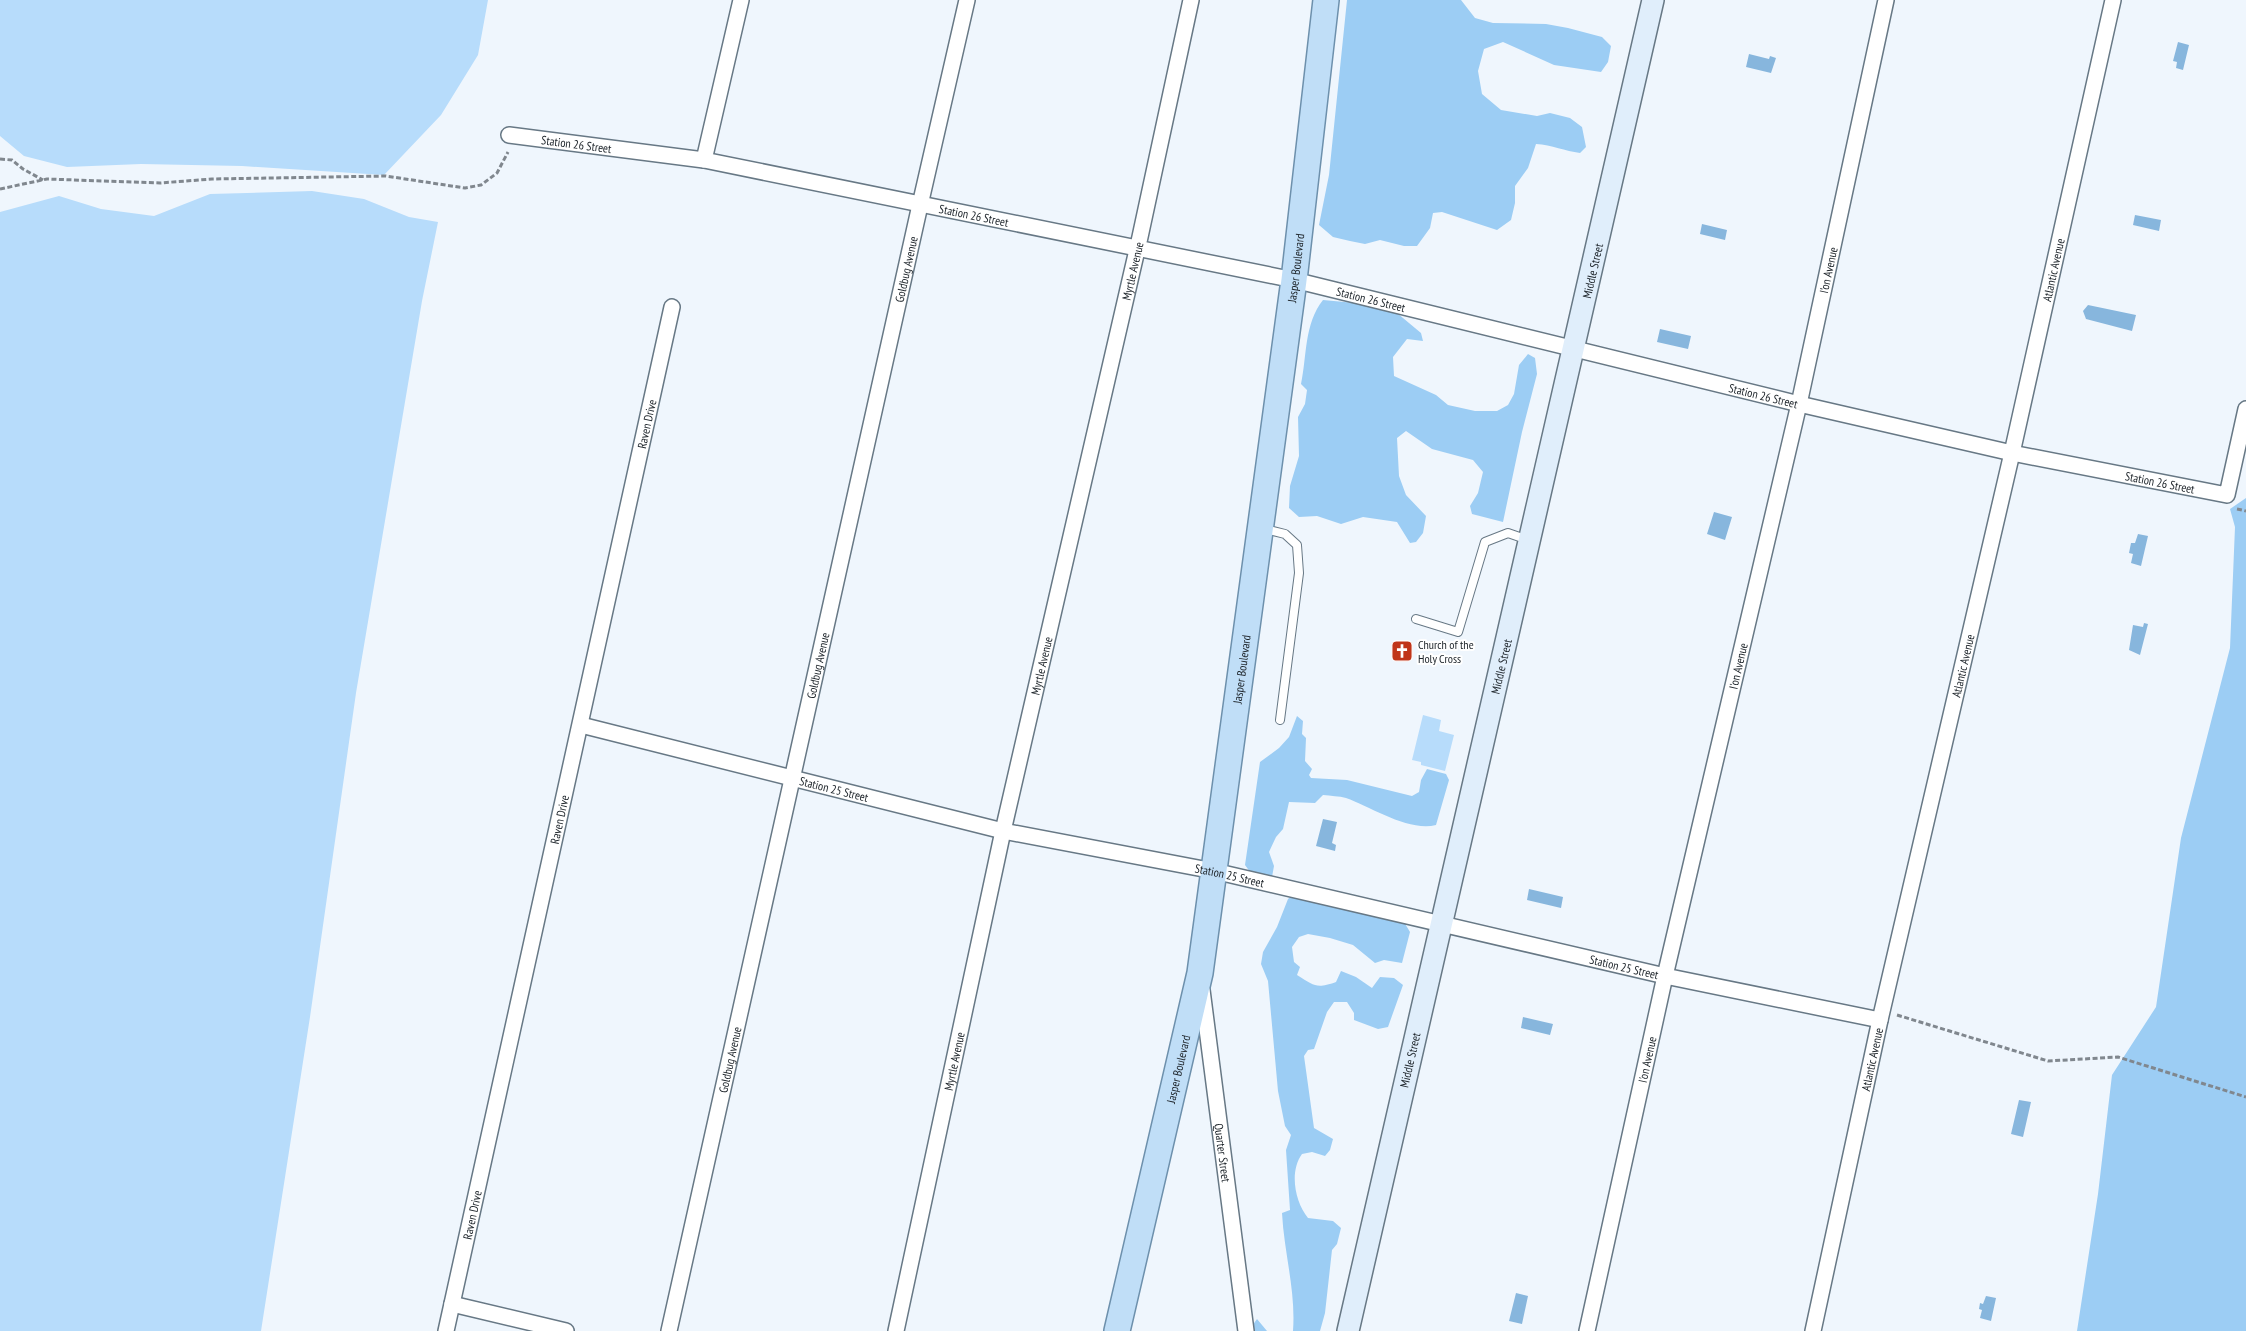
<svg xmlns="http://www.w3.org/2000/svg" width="2246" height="1331" font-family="'PT Sans Narrow',sans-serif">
	<rect width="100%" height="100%" fill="#eff6fd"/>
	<!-- green -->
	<path fill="#b7dcfb" d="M 0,0 L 488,0 L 478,55 L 441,115 L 384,175 L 242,166 L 141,164 L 67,167 L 24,156 L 0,136 Z
		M 312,191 L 364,199 L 409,217 L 438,222 L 422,301 L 356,693 L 310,1017 L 261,1331 L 0,1331 L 0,212 L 59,196 L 101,209 L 154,216 L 210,194 Z
		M 1423,715 L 1441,720 L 1439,731 L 1454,735 L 1445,771 L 1421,765 L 1421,762 L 1412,760 Z"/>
	<!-- forest -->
	<path fill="#9ccdf4" d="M 1347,0 L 1461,0 L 1475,18 L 1493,23 L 1546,24 L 1568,28 L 1602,37 L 1611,46 L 1608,62 L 1601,72 L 1554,65 L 1503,42 L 1484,49 L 1478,71 L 1482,94 L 1501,110 L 1537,116 L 1550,113 L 1570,118 L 1582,127 L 1586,147 L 1580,153 C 1565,151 1552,145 1536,144 L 1528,168 L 1515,186 L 1515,203 L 1511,220 L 1497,230 L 1442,212 L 1433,213 L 1430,228 L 1417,246 L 1404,246 L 1380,240 L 1365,244 L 1350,241 L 1333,237 L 1319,225 L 1329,175 Z
		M 1323,300 L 1366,304 L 1397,313 L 1421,333 L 1423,341 L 1407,339 L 1393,357 L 1394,376 L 1436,395 L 1448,405 L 1475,411 L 1497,411 L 1508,405 L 1514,394 L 1519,365 L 1528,354 L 1535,358 L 1537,374 L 1522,432 L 1503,522 L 1472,514 L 1470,506 L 1478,493 L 1483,472 L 1473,460 L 1432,449 L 1406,431 L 1397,438 L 1399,476 L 1406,495 L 1426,516 L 1423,533 L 1416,542 L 1410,543 L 1397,522 L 1363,517 L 1341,524 L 1317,516 L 1299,517 L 1289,508 L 1290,486 L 1299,456 L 1298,417 L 1305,404 L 1307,390 L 1301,384 C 1307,356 1304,324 1323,300 Z
		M 2246,498 L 2246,1331 L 2077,1331 L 2098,1194 L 2112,1075 L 2156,1007 L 2181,838 L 2230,648 L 2235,527 L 2230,509 Z
		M 1297,716 L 1303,721 L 1302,734 L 1306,738 L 1305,761 L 1312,769 L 1309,775 L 1311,778 L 1347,780 L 1412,796 L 1419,792 L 1421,780 L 1427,769 L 1446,774 L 1449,780 L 1436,825 C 1409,832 1371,807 1346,798 C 1339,796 1331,796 1323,795 L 1315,803 L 1289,802 L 1283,829 L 1276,837 L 1269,852 L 1274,866 L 1272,877 L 1253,876 L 1245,865 L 1260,762 L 1279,748 L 1289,737 Z
		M 1294,894 L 1404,922 L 1410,932 L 1402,963 L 1384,960 L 1375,963 L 1353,945 L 1330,938 L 1308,934 L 1299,937 L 1292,947 L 1294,962 L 1300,967 L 1297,975 C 1315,986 1316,989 1336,982 L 1341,971 L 1356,977 L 1372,988 L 1380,977 L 1394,978 L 1403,985 L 1388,1027 L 1378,1029 L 1354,1020 L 1354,1013 L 1347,1002 L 1334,1002 L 1327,1012 L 1314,1049 L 1308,1050 L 1304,1056 L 1314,1128 L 1333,1139 L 1330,1150 L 1325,1156 L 1312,1152 L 1302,1154 C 1289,1172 1295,1202 1308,1218 L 1333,1221 L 1341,1228 L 1337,1244 L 1332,1250 L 1325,1313 L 1320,1331 L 1293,1331 C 1296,1292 1284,1252 1282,1213 L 1290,1210 L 1286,1150 L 1291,1135 L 1285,1126 L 1278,1091 L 1268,981 L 1261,964 L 1263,952 L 1277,927 L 1288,899 Z
		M 1257,1319 L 1267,1331 L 1253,1331 L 1252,1326 Z"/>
	<!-- water -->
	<path fill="#87b6dd" d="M 2178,42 L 2189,45 L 2183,70 L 2176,68 L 2177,62 L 2173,61 Z
		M 1749,54 L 1769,59 L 1770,56 L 1776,58 L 1771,73 L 1746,67 Z
		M 2135,215 L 2161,220 L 2159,231 L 2133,225 Z
		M 1702,224 L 1727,230 L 1725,240 L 1700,234 Z
		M 2088,305 L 2136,315 L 2132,331 L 2086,319 L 2083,311 Z
		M 1660,329 L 1691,336 L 1688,349 L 1657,342 Z
		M 1714,512 L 1732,517 L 1725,540 L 1707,534 Z
		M 2138,534 L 2148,536 L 2141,566 L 2131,563 L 2133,554 L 2129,553 L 2131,543 L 2135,543 Z
		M 2144,623 L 2148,624 L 2140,655 L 2129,650 L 2133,625 L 2143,627 Z
		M 1323,819 L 1337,822 L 1332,843 L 1336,845 L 1335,851 L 1316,846 Z
		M 1529,889 L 1563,897 L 1561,908 L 1527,900 Z
		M 1523,1017 L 1553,1024 L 1550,1035 L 1521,1028 Z
		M 2019,1100 L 2031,1102 L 2023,1137 L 2011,1134 Z
		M 1516,1293 L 1528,1296 L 1522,1324 L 1509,1321 Z
		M 1986,1296 L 1996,1298 L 1991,1321 L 1980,1318 L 1982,1310 L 1979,1309 L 1980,1303 L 1983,1304 Z"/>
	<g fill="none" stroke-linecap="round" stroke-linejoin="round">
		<!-- lane casing -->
		<g stroke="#677885" stroke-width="10">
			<path id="lane" d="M 1265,529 L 1285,534 L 1297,545 L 1299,573 L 1280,720
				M 1416,619 L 1458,632 L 1485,542 L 1508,533 L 1528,540"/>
		</g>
		<!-- street casing -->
		<g stroke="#677885" stroke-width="18">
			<g id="street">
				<path id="s1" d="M 509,135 L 704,160 L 1294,280 L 1799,404 L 2012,453 L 2227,495 L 2246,409"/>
				<path d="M 704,160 L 741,0"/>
				<path id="s2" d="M 581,725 L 1003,831 L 1214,871 L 1665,976 L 1880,1020"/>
				<path id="s3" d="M 1202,990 L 1246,1331"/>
				<path d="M 452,1304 L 566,1331"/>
				<path id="s4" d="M 446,1331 L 672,307"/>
				<path id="s5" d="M 669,1331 L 920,205 L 967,0"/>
				<path id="s6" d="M 896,1331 L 1003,831 L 1140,237 L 1191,0"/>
				<path id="s7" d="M 1587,1331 L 1665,976 L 1799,404 L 1886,0"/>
				<path id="s8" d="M 1813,1331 L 1880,1020 L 2012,453 L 2113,0"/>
			</g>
		</g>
		<!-- secondary casing -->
		<g stroke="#677885" stroke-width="24">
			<g id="secondary">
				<path id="s9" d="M 1348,1331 C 1447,887 1555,444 1653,0"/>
			</g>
		</g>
		<!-- primary casing -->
		<g stroke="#6d90ac" stroke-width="28">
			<g id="primary">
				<path id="s10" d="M 1117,1331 L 1200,973 L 1294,280 L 1326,0"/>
			</g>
		</g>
		<!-- path -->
		<path stroke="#80878e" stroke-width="3" stroke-dasharray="5 2.5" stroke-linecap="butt" d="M 0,159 L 12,160 L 23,169 L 43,180
			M 0,189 L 47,179 L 160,183 L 212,179 L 386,176 L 465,188 L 481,185 L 497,173 L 508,152
			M 2237,509 L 2246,511
			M 1897,1015 L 2048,1061 L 2118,1057 L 2246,1097"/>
		<!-- lane -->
		<use href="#lane" stroke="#fff" stroke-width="8"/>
		<!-- street -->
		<use href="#street" stroke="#fff" stroke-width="15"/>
		<!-- secondary -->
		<use href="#secondary" stroke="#e0eefb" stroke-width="21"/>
		<!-- primary -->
		<use href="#primary" stroke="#c0def7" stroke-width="25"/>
	</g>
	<!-- icons -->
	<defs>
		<g id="church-square" transform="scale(1.125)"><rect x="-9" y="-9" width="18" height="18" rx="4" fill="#c03519" stroke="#fff"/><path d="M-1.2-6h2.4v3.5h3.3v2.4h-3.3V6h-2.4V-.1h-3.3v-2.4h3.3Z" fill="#fff"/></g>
	</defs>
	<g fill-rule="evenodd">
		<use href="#church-square" x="1402" y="651"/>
	</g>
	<g text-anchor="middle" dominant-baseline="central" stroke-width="4" stroke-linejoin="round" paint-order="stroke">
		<!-- street labels -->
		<g font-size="12" fill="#20272d" stroke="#fff">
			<text stroke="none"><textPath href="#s1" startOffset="68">Station 26 Street</textPath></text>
			<text stroke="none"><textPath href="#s1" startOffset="472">Station 26 Street</textPath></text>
			<text stroke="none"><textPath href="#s10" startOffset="1079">Jasper Boulevard</textPath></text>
			<text stroke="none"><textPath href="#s5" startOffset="1088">Goldbug Avenue</textPath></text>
			<text stroke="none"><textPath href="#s6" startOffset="1086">Myrtle Avenue</textPath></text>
			<text stroke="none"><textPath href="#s9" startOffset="1088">Middle Street</textPath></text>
			<text stroke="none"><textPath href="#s7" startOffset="1088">I'on Avenue</textPath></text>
			<text stroke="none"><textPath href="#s8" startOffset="1088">Atlantic Avenue</textPath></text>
			<text stroke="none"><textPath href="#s1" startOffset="878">Station 26 Street</textPath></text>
			<text stroke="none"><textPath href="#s1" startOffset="1282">Station 26 Street</textPath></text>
			<text stroke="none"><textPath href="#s4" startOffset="929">Raven Drive</textPath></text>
			<text stroke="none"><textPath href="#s1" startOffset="1688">Station 26 Street</textPath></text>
			<text stroke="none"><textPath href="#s5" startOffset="682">Goldbug Avenue</textPath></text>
			<text stroke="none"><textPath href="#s6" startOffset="681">Myrtle Avenue</textPath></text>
			<text stroke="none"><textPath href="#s8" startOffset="682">Atlantic Avenue</textPath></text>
			<text stroke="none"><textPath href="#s9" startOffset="682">Middle Street</textPath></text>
			<text stroke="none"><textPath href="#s7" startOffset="682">I'on Avenue</textPath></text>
			<text stroke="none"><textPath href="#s10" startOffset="674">Jasper Boulevard</textPath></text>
			<text stroke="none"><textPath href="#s2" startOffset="261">Station 25 Street</textPath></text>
			<text stroke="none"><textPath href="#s4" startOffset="524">Raven Drive</textPath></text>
			<text stroke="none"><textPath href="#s2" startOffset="666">Station 25 Street</textPath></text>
			<text stroke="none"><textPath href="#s2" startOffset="1071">Station 25 Street</textPath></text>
			<text stroke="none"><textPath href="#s6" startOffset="276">Myrtle Avenue</textPath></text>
			<text stroke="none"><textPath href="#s9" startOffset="278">Middle Street</textPath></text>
			<text stroke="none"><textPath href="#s7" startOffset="278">I'on Avenue</textPath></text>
			<text stroke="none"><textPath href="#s8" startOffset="278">Atlantic Avenue</textPath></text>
			<text stroke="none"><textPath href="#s5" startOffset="278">Goldbug Avenue</textPath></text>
			<text stroke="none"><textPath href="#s10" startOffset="269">Jasper Boulevard</textPath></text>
			<text stroke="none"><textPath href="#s3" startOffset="164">Quarter Street</textPath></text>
			<text stroke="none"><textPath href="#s4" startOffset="119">Raven Drive</textPath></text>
		</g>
		<!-- poi labels -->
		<g font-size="12" fill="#20272d" stroke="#fff" text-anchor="start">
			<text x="1418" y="644">Church of the<tspan x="1418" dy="14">Holy Cross</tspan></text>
		</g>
	</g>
</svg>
